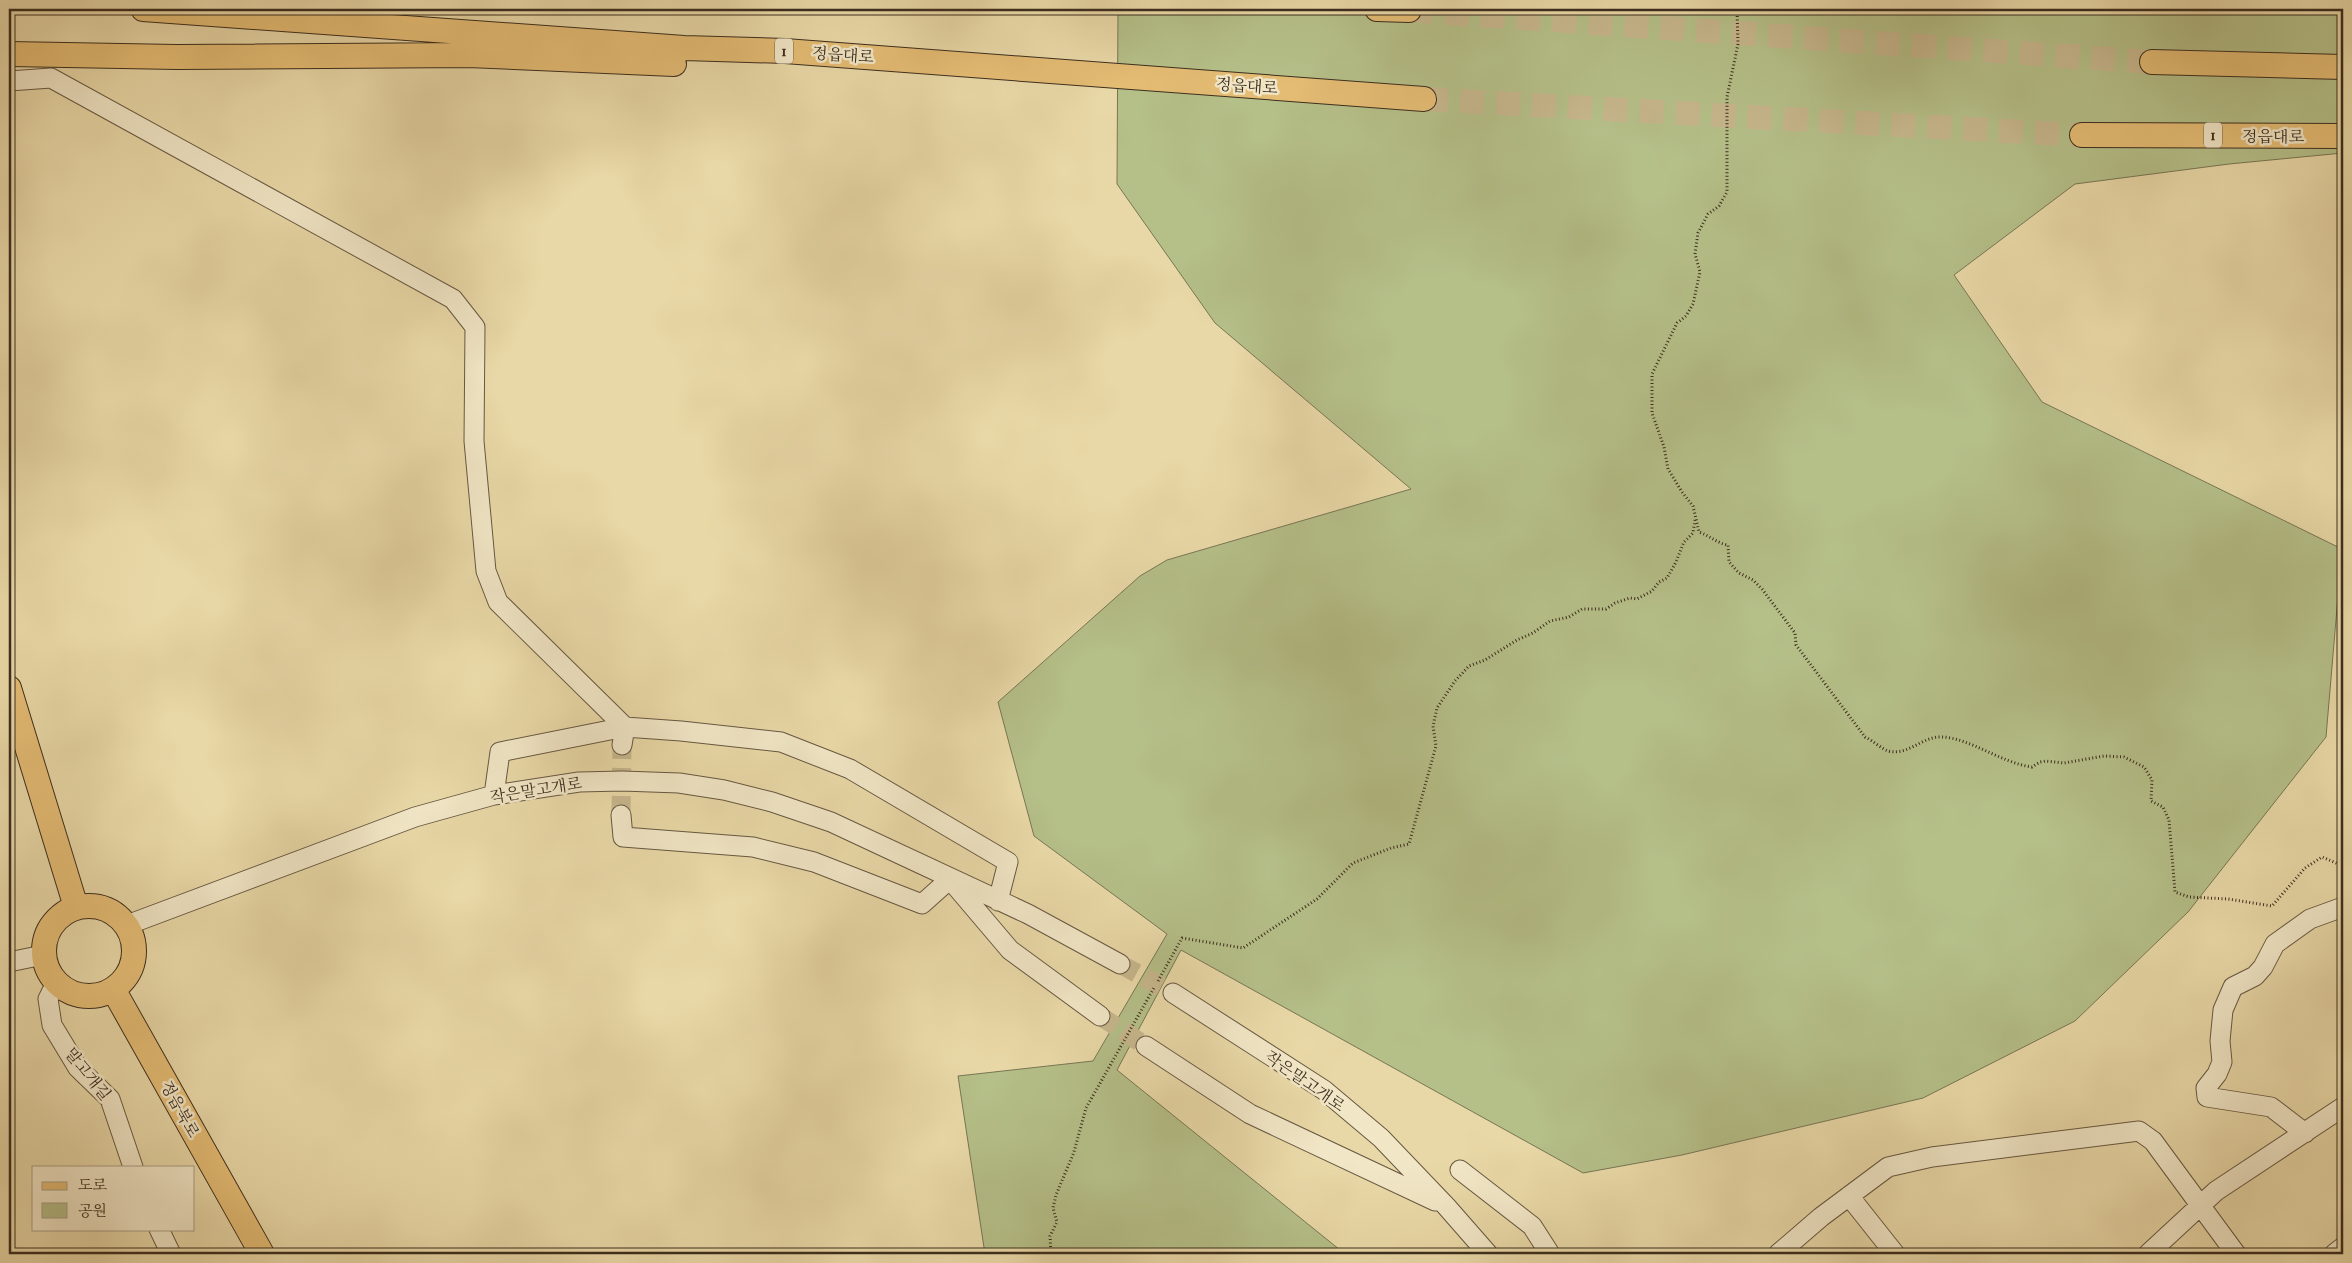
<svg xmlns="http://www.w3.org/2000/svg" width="2352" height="1263" font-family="'IM FELL French Canon','Noto Serif KR',serif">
	<rect width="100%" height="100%" fill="#e9d8a7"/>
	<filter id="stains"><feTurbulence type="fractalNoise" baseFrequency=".004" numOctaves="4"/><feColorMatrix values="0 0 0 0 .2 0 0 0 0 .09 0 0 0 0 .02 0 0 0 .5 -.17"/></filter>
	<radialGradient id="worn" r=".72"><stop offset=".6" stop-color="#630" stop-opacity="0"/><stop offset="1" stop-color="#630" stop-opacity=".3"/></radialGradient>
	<!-- green -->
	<path fill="#b5bf88" stroke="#787654" d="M 1118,9 L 2343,9 L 2343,153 L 2229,164 L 2075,184 L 1954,275 L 2042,402 L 2342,549 L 2326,737 L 2188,912 L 2075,1021 L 1923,1098 L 1682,1155 L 1583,1173 L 1181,950 L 1117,1070 L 1345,1254 L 985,1254 L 958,1076 L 1093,1061 L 1167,934 L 1034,836 L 998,702 L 1140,576 L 1167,560 L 1411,489 L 1215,323 L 1117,184 Z"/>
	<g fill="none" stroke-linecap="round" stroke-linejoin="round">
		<!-- minor-tunnel -->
		<path stroke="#c6b68c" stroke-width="19" stroke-dasharray="19 9" stroke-linecap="butt" d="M 621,815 L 622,745
			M 1120,964 L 1173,993
			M 1100,1016 L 1146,1046"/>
		<!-- major-tunnel -->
		<path stroke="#c6b68c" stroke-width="24" stroke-dasharray="24 12" stroke-linecap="butt" d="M 1409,10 L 2152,62
			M 1424,99 L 2082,135"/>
		<!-- minor casing -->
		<g stroke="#675841" stroke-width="21">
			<path id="minor" d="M 9,81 L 51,78 L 453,299 L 475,327 L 474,441 L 486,571 L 498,602 L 625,727 L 622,745
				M 494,795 L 500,752 L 625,727 L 681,731 L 781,742 L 850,769 L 1008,862 L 998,901
				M 621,815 L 623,837 L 753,847 L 814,862 L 922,904 L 950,879
				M 954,884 L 1010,950 L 1100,1016
				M 127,925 L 415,817 L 494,795 L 579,782 L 622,781 L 679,783 L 724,790 L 772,802 L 831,822 L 1028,914 L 1120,964
				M 9,962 L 43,955
				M 56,983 L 48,999 L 52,1025 L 78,1068 L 110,1099 L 133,1167
				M 1173,993 L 1324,1090 L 1381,1138 L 1446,1206 L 1488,1254
				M 1146,1046 L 1250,1114 L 1435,1201
				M 2305,1133 L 2271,1107 L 2207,1097 L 2206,1088 L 2217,1074 L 2222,1062 L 2220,1041 L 2223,1010 L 2233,987 L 2255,976 L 2263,967 L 2275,944 L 2310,919 L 2343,907
				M 1460,1170 L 1532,1226 L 1550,1254
				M 1849,1196 L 1895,1254
				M 159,1229 L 171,1254
				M 1778,1254 L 1821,1217 L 1888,1167 L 1932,1157 L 2139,1131 L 2153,1141 L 2236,1254
				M 2148,1254 L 2216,1191 L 2343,1107
				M 2334,1254 L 2343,1247"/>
		</g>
		<!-- major casing -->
		<g stroke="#3c2e1f" stroke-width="26">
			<path id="major" d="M 143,9 L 684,48 L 785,51 L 1424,99
				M 1377,9 L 1409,10
				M 9,54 L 177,57 L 468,55 L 674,64
				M 2152,62 L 2343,67
				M 2082,135 L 2343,136
				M 9,688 L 76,907
				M44 951a45 45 0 1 1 90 0a45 45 0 1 1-90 0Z
				M 113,989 L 262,1254"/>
		</g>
		<!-- path -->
		<path stroke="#3c2e1f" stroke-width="3" stroke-dasharray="1 2.5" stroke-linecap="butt" d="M 1737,9 L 1738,44 L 1727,97 L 1727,192 L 1719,206 L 1708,214 L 1698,233 L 1695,254 L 1700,272 L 1693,304 L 1686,316 L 1677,323 L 1652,374 L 1652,413 L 1664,447 L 1668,469 L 1682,492 L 1693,506 L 1699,532 C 1710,536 1717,543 1728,545 L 1729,562 L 1739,573 L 1753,580 L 1762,589 L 1795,633 L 1796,645 L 1865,737 C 1872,740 1882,749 1888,751 C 1909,756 1922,736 1942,737 C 1970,738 2001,763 2032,767 L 2040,762 L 2046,761 L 2064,763 L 2104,756 L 2124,757 L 2144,767 L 2152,780 L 2151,801 L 2163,807 L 2169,820 L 2175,892 L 2189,897 L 2228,899 L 2272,906 L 2305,868 L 2322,857 L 2343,866
			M 1158,981 L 1182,938 L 1243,948 L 1317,899 L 1353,863 L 1391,848 L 1409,844 L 1436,746 L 1433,726 L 1437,708 L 1455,681 L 1469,666 L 1485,660 L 1517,640 L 1533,633 L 1550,621 L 1569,617 L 1582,609 L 1606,609 L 1615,603 L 1630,598 L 1637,599 L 1652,591 L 1659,582 L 1667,578 L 1676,562 L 1684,542 L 1693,533 L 1695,520
			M 1051,1254 L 1050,1236 L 1057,1222 L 1053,1208 L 1056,1195 L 1074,1152 L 1086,1108 L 1155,986"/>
		<!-- minor -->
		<use href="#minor" stroke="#f1e6c6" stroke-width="19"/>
		<!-- major -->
		<use href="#major" stroke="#e4bc74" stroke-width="24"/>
	</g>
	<g text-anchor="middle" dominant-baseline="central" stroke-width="5" stroke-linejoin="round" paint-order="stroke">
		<!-- shield labels -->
		<g fill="#f1e6c6" stroke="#726551" stroke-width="1">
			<rect x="775" y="38.5" width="18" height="25" rx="4"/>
			<rect x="2204" y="122.5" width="18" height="25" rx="4"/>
		</g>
		<g font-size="15" font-weight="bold" fill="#3c2e1f">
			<text x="784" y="51">1</text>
			<text x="2213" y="135">1</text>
		</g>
		<!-- street labels -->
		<g font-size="16" fill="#3c2e1f" stroke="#f1e6c6">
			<text transform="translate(843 55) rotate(4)">정읍대로</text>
			<text transform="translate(1247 86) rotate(4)">정읍대로</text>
			<text x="2273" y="136">정읍대로</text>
			<text transform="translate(536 790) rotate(-9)">작은말고개로</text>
			<text transform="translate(88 1074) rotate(51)">말고개길</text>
			<text transform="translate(1305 1081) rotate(35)">작은말고개로</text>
			<text transform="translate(180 1109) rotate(61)">정읍북로</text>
		</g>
	</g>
	<!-- margin -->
	<rect width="2352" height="1263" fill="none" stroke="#e9d8a7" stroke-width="30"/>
	<rect x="10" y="10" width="2332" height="1243" fill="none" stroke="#3c2e1f" stroke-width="2.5"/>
	<rect x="15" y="15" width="2322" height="1233" fill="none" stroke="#3c2e1f"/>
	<!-- legend -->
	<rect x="32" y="1166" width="162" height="65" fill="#f1e6c6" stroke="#a99c83"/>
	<rect x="42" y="1182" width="25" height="8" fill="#e4bc74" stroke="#a99c83"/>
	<text x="78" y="1190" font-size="15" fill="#3c2e1f">도로</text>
	<rect x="42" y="1203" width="25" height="15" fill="#b5bf88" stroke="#a99c83"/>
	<text x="78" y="1216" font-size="15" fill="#3c2e1f">공원</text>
	<rect width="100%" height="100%" filter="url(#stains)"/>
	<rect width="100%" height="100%" fill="url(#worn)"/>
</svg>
